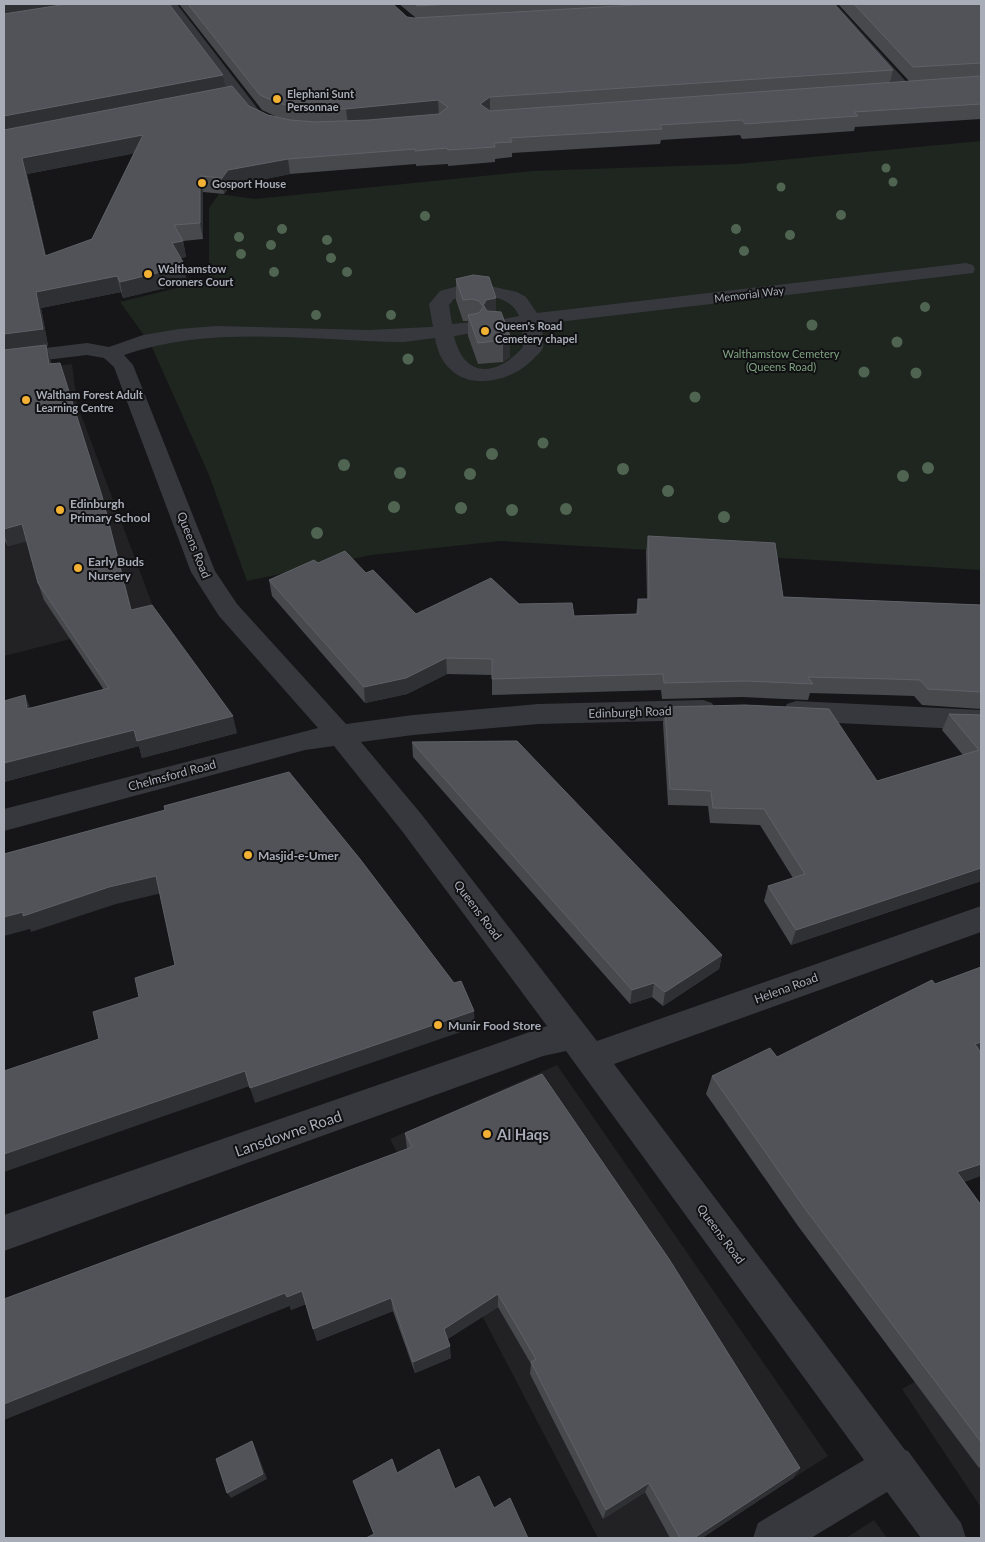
<svg xmlns="http://www.w3.org/2000/svg" width="985" height="1542" font-family="Lato,sans-serif">
	<rect width="100%" height="100%" fill="#161618"/>
	<!-- built -->
	<path fill="#222225" d="M 72,364 L 77,404 L 157,617 L 4,656 L 4,372 Z
		M 557,1065 L 828,1456 L 700,1538 L 598,1538 L 390,1139 Z
		M 981,1345 L 981,1505 L 980,1506 L 902,1389 Z
		M 874,1520 L 887,1538 L 846,1538 Z"/>
	<!-- green -->
	<path fill="#1e261f" d="M 981,141 L 981,570 L 500,541 L 371,555 L 247,581 L 209,475 L 151,345 L 120,302 L 209,280 L 209,208 L 219,194 L 255,199 L 532,171 L 737,164 Z"/>
	<g fill="none" stroke-linecap="round" stroke-linejoin="round">
		<!-- minor -->
		<path fill="#37383d" fill-rule="evenodd" d="M 163,4 L 177,4 L 261,113 L 263,116 L 261,119 L 249,119 Z
			M 822,4 L 836,4 L 911,87 L 914,90 L 911,93 L 901,93 Z
			M 966,263 L 973,265 L 975,269 L 973,273 L 541,324 C 542,331 544,340 543,347 C 542,350 539,354 536,356 C 518,378 474,393 450,369 C 441,361 437,349 435,338 L 404,342 C 311,341 213,324 124,355 L 133,365 L 215,571 L 237,604 L 346,724 L 413,715 L 538,704 L 703,700 L 712,703 L 716,710 L 712,717 L 703,720 L 538,724 L 413,735 L 361,742 L 422,815 L 597,1041 L 981,906 L 981,932 L 614,1064 L 905,1450 L 908,1451 L 961,1523 L 966,1538 L 921,1538 L 887,1492 L 811,1538 L 753,1538 L 758,1523 L 864,1460 L 566,1051 L 543,1056 L 4,1251 L 4,1215 L 547,1026 L 402,831 L 334,746 L 305,750 L 4,831 L 4,809 L 318,728 L 219,616 L 191,572 L 114,367 L 104,358 L 87,355 L 4,365 L 4,353 L 87,343 L 109,347 L 143,335 L 179,329 L 216,326 L 369,330 L 430,327 L 433,327 L 429,304 L 440,291 L 472,282 L 517,292 L 526,297 L 537,313 ZM 473,294 C 490,296 511,297 519,316 L 488,322 L 485,326 L 488,330 L 495,332 L 522,327 L 523,347 C 497,377 464,379 454,336 L 479,332 L 482,328 L 479,324 L 472,322 L 452,324 L 449,305 L 454,299 Z
			M 796,701 L 981,710 L 981,730 L 796,721 L 787,718 L 783,711 L 787,704 Z"/>
	</g>
	<!-- trees -->
	<g fill="#506452">
		<circle cx="886" cy="168" r="4.5"/>
		<circle cx="893" cy="182" r="4.5"/>
		<circle cx="781" cy="187" r="4.5"/>
		<circle cx="841" cy="215" r="5"/>
		<circle cx="425" cy="216" r="5"/>
		<circle cx="282" cy="229" r="5"/>
		<circle cx="736" cy="229" r="5"/>
		<circle cx="790" cy="235" r="5"/>
		<circle cx="239" cy="237" r="5"/>
		<circle cx="327" cy="240" r="5"/>
		<circle cx="271" cy="245" r="5"/>
		<circle cx="744" cy="251" r="5"/>
		<circle cx="241" cy="254" r="5"/>
		<circle cx="331" cy="258" r="5"/>
		<circle cx="274" cy="272" r="5"/>
		<circle cx="347" cy="272" r="5"/>
		<circle cx="925" cy="307" r="5"/>
		<circle cx="316" cy="315" r="5"/>
		<circle cx="391" cy="315" r="5"/>
		<circle cx="812" cy="325" r="5.5"/>
		<circle cx="897" cy="342" r="5.5"/>
		<circle cx="408" cy="359" r="5.5"/>
		<circle cx="864" cy="372" r="5.5"/>
		<circle cx="916" cy="373" r="5.5"/>
		<circle cx="695" cy="397" r="5.5"/>
		<circle cx="543" cy="443" r="5.5"/>
		<circle cx="492" cy="454" r="6"/>
		<circle cx="344" cy="465" r="6"/>
		<circle cx="928" cy="468" r="6"/>
		<circle cx="623" cy="469" r="6"/>
		<circle cx="400" cy="473" r="6"/>
		<circle cx="470" cy="474" r="6"/>
		<circle cx="903" cy="476" r="6"/>
		<circle cx="668" cy="491" r="6"/>
		<circle cx="394" cy="507" r="6"/>
		<circle cx="461" cy="508" r="6"/>
		<circle cx="566" cy="509" r="6"/>
		<circle cx="512" cy="510" r="6"/>
		<circle cx="724" cy="517" r="6"/>
		<circle cx="317" cy="533" r="6"/>
	</g>
	<!-- wall -->
	<path fill="#47494d" fill-rule="evenodd" d="M 4,4 L 223,75 L 225,87 L 249,106 L 268,115 L 277,117 L 262,110 L 179,4 L 393,4 L 407,17 L 414,18 L 416,18 L 399,4 L 834,4 L 893,70 L 890,83 L 909,81 L 838,4 L 981,4 L 981,119 L 855,127 L 854,131 L 742,139 L 740,135 L 661,140 L 660,144 L 512,153 L 512,157 L 495,159 L 495,162 L 448,166 L 448,164 L 416,166 L 416,164 L 290,174 L 230,186 L 224,194 L 203,192 L 203,239 L 183,241 L 186,257 L 180,258 L 186,278 L 163,283 L 165,288 L 123,298 L 121,292 L 41,308 L 48,346 L 46,346 L 51,364 L 107,513 L 131,610 L 237,733 L 142,758 L 139,746 L 4,782 L 4,701 L 30,708 L 104,690 L 44,600 L 38,583 L 27,541 L 8,546 L 4,539 ZM 135,153 L 92,239 L 46,256 L 27,174 Z
		M 456,279 L 496,311 L 510,336 L 510,357 L 503,362 L 478,364 L 468,336 L 468,321 L 463,321 L 456,300 Z
		M 648,536 L 783,597 L 981,605 L 981,709 L 922,705 L 914,696 L 884,695 L 810,693 L 808,700 L 742,697 L 662,699 L 661,690 L 492,695 L 492,675 L 447,674 L 407,694 L 365,703 L 272,596 L 269,580 L 318,563 L 366,573 L 416,614 L 519,604 L 574,616 L 636,615 L 638,599 L 647,599 L 646,552 Z
		M 665,707 L 877,781 L 963,755 L 942,730 L 949,714 L 981,715 L 981,881 L 791,945 L 764,901 L 768,886 L 793,878 L 760,825 L 710,823 L 708,806 L 668,805 L 663,723 Z
		M 412,742 L 722,955 L 719,969 L 663,1006 L 652,997 L 630,1004 L 413,757 Z
		M 777,1057 L 964,1182 L 981,1205 L 981,1466 L 979,1468 L 798,1226 L 706,1094 L 712,1076 Z
		M 405,1133 L 800,1468 L 793,1478 L 702,1538 L 670,1538 L 645,1492 L 603,1519 L 530,1374 L 531,1364 L 498,1307 L 447,1339 L 451,1358 L 415,1373 L 393,1311 L 317,1341 L 306,1304 L 291,1310 L 290,1306 L 407,1149 Z"/>
	<!-- shaded-wall -->
	<path fill="#2f3033" d="M 4,4 L 85,4 L 4,17 Z
		M 223,75 L 226,90 L 4,132 L 4,116 Z
		M 490,97 L 490,112 L 480,104 Z
		M 438,100 L 439,115 L 348,125 L 346,109 Z
		M 143,135 L 147,151 L 27,174 L 49,272 L 45,256 L 22,158 Z
		M 288,159 L 290,174 L 230,186 L 224,194 L 222,178 L 228,170 Z
		M 200,176 L 203,192 L 203,239 L 200,223 Z
		M 183,241 L 186,257 L 175,259 L 172,243 Z
		M 183,262 L 186,278 L 163,283 L 165,288 L 123,298 L 120,282 L 158,267 Z
		M 117,276 L 121,292 L 41,308 L 48,346 L 46,346 L 51,361 L 54,381 L 4,351 L 4,334 L 36,292 Z
		M 496,298 L 496,318 L 483,327 L 483,306 L 486,300 Z
		M 510,336 L 510,357 L 503,362 L 503,340 Z
		M 102,496 L 107,513 L 136,627 L 131,610 Z
		M 22,524 L 28,541 L 8,546 L 4,533 L 4,529 Z
		M 446,658 L 447,674 L 407,694 L 365,703 L 364,687 Z
		M 25,695 L 32,712 L 27,709 Z
		M 233,716 L 237,733 L 142,758 L 139,746 L 4,782 L 4,763 L 134,730 Z
		M 981,868 L 981,881 L 791,945 L 796,930 Z
		M 156,876 L 162,893 L 116,904 L 31,932 L 30,929 L 4,936 L 4,917 L 109,887 Z
		M 722,955 L 719,969 L 663,1006 L 665,992 Z
		M 654,983 L 652,997 L 630,1004 L 632,990 Z
		M 474,1011 L 475,1027 L 255,1103 L 250,1088 Z
		M 981,1042 L 981,1056 L 975,1044 Z
		M 245,1071 L 250,1086 L 4,1172 L 4,1154 Z
		M 981,1164 L 981,1176 L 946,1189 L 957,1172 Z
		M 302,1291 L 306,1304 L 291,1310 L 290,1306 L 4,1420 L 4,1404 L 285,1293 Z
		M 498,1294 L 498,1307 L 445,1341 L 444,1329 Z
		M 391,1298 L 393,1311 L 317,1341 L 313,1329 Z
		M 450,1346 L 451,1358 L 415,1373 L 413,1362 Z
		M 252,1441 L 255,1447 L 267,1479 L 231,1498 L 227,1493 Z
		M 800,1468 L 793,1478 L 702,1538 L 694,1538 Z
		M 649,1483 L 645,1492 L 603,1519 L 606,1510 Z"/>
	<!-- building -->
	<path fill="#525359" stroke="#5f6168" fill-rule="evenodd" d="M 67,4 L 169,4 L 223,75 L 4,116 L 4,14 Z
		M 188,4 L 393,4 L 407,17 L 414,18 L 653,4 L 834,4 L 893,70 L 490,97 L 480,104 L 490,111 L 981,76 L 981,104 L 854,112 L 858,116 L 745,124 L 742,120 L 660,125 L 662,129 L 510,138 L 512,142 L 494,143 L 495,147 L 448,150 L 447,148 L 415,151 L 415,149 L 288,159 L 228,170 L 222,178 L 200,176 L 200,223 L 174,225 L 183,241 L 172,243 L 183,262 L 158,267 L 161,272 L 120,282 L 117,276 L 36,292 L 43,329 L 4,334 L 4,130 L 232,86 L 249,106 L 268,115 L 290,120 L 315,122 L 368,120 L 439,114 L 448,107 L 438,100 L 346,109 L 299,108 L 278,103 L 260,95 ZM 143,135 L 92,239 L 45,256 L 22,158 Z
		M 415,4 L 452,4 L 417,6 Z
		M 854,4 L 981,4 L 981,63 L 913,67 Z
		M 473,275 L 489,277 L 496,298 L 486,300 L 483,306 L 479,301 L 472,299 L 463,300 L 456,279 Z
		M 484,306 L 487,311 L 501,312 L 510,336 L 503,340 L 478,343 L 468,315 L 479,313 Z
		M 46,345 L 49,364 L 60,363 L 102,496 L 131,610 L 152,605 L 233,716 L 137,741 L 134,730 L 4,763 L 4,701 L 25,695 L 27,709 L 109,688 L 38,583 L 22,524 L 4,529 L 4,350 Z
		M 648,536 L 775,543 L 783,597 L 981,605 L 981,692 L 928,689 L 920,680 L 890,679 L 808,677 L 813,684 L 746,681 L 664,683 L 663,674 L 492,679 L 492,659 L 446,658 L 406,678 L 364,687 L 269,580 L 314,560 L 318,563 L 345,551 L 366,573 L 373,570 L 416,614 L 491,578 L 519,604 L 572,603 L 574,616 L 638,614 L 638,599 L 649,599 Z
		M 745,705 L 829,709 L 877,781 L 979,750 L 949,714 L 981,715 L 981,868 L 796,930 L 768,886 L 805,874 L 764,809 L 713,808 L 711,791 L 670,789 L 665,707 Z
		M 517,741 L 722,955 L 665,992 L 654,983 L 632,990 L 412,742 Z
		M 289,772 L 360,859 L 454,983 L 461,981 L 474,1011 L 250,1088 L 245,1071 L 4,1154 L 4,1071 L 99,1039 L 93,1012 L 139,997 L 135,978 L 175,965 L 156,876 L 109,887 L 23,916 L 23,912 L 4,917 L 4,854 L 165,810 L 164,806 Z
		M 981,967 L 981,1042 L 975,1044 L 981,1053 L 981,1164 L 957,1172 L 981,1205 L 981,1442 L 806,1210 L 712,1076 L 770,1048 L 777,1057 L 932,980 L 935,984 Z
		M 542,1074 L 669,1259 L 800,1468 L 694,1538 L 680,1538 L 649,1483 L 606,1510 L 531,1362 L 536,1359 L 498,1294 L 444,1329 L 450,1346 L 413,1362 L 391,1298 L 313,1329 L 302,1291 L 287,1297 L 285,1293 L 4,1404 L 4,1299 L 412,1147 L 405,1133 Z
		M 252,1441 L 263,1474 L 227,1493 L 216,1459 Z
		M 439,1449 L 455,1489 L 479,1476 L 494,1508 L 510,1498 L 528,1538 L 366,1538 L 374,1534 L 353,1481 L 392,1459 L 397,1473 Z"/>
	<!-- markers -->
	<g fill="#f2b134" stroke="#111113" stroke-width="2">
		<circle cx="277" cy="99" r="5"/>
		<circle cx="202" cy="183" r="5"/>
		<circle cx="148" cy="274" r="5"/>
		<circle cx="485" cy="331" r="5"/>
		<circle cx="26" cy="400" r="5"/>
		<circle cx="60" cy="510" r="5"/>
		<circle cx="78" cy="568" r="5"/>
		<circle cx="248" cy="855" r="5"/>
		<circle cx="438" cy="1025" r="5"/>
		<circle cx="487" cy="1134" r="5"/>
	</g>
	<g text-anchor="middle" dominant-baseline="central" stroke-width="4" stroke-linejoin="round" paint-order="stroke">
		<!-- far-poi labels -->
		<g font-size="11" font-weight="bold" fill="#a8adb8" stroke="#111113" text-anchor="start">
			<text x="287" y="93">Elephani Sunt<tspan x="287" dy="13">Personnae</tspan></text>
			<text x="212" y="183">Gosport House</text>
			<text x="158" y="268">Walthamstow<tspan x="158" dy="13">Coroners Court</tspan></text>
			<text x="495" y="325">Queen's Road<tspan x="495" dy="13">Cemetery chapel</tspan></text>
			<text x="36" y="394">Waltham Forest Adult<tspan x="36" dy="13">Learning Centre</tspan></text>
		</g>
		<!-- far-street labels -->
		<g font-size="11" fill="#a8adb8" stroke="#111113">
			<text transform="translate(749 294) rotate(-7)">Memorial Way</text>
		</g>
		<!-- far-park labels -->
		<g font-size="11" fill="#7fa381" stroke="#111113">
			<text x="781" y="353">Walthamstow Cemetery<tspan x="781" dy="13">(Queens Road)</tspan></text>
		</g>
		<!-- poi labels -->
		<g font-size="12" font-weight="bold" fill="#a8adb8" stroke="#111113" text-anchor="start">
			<text x="70" y="503">Edinburgh<tspan x="70" dy="14">Primary School</tspan></text>
			<text x="88" y="561">Early Buds<tspan x="88" dy="14">Nursery</tspan></text>
			<text x="258" y="855">Masjid-e-Umer</text>
			<text x="448" y="1025">Munir Food Store</text>
		</g>
		<!-- street labels -->
		<g font-size="12" fill="#a8adb8" stroke="#111113">
			<text transform="translate(194 545) rotate(68)">Queens Road</text>
			<text transform="translate(630 712) rotate(-2)">Edinburgh Road</text>
			<text transform="translate(172 775) rotate(-15)">Chelmsford Road</text>
			<text transform="translate(478 910) rotate(53)">Queens Road</text>
			<text transform="translate(786 988) rotate(-20)">Helena Road</text>
			<text transform="translate(721 1234) rotate(53)">Queens Road</text>
		</g>
		<!-- near-street labels -->
		<g font-size="15" fill="#a8adb8" stroke="#111113">
			<text transform="translate(288 1133) rotate(-19)">Lansdowne Road</text>
		</g>
		<!-- near-poi labels -->
		<g font-size="15" font-weight="bold" fill="#a8adb8" stroke="#111113" text-anchor="start">
			<text x="497" y="1134">Al Haqs</text>
		</g>
	</g>
	<!-- border -->
	<rect width="985" height="1542" fill="none" stroke="#a8adb8" stroke-width="10"/>
</svg>
